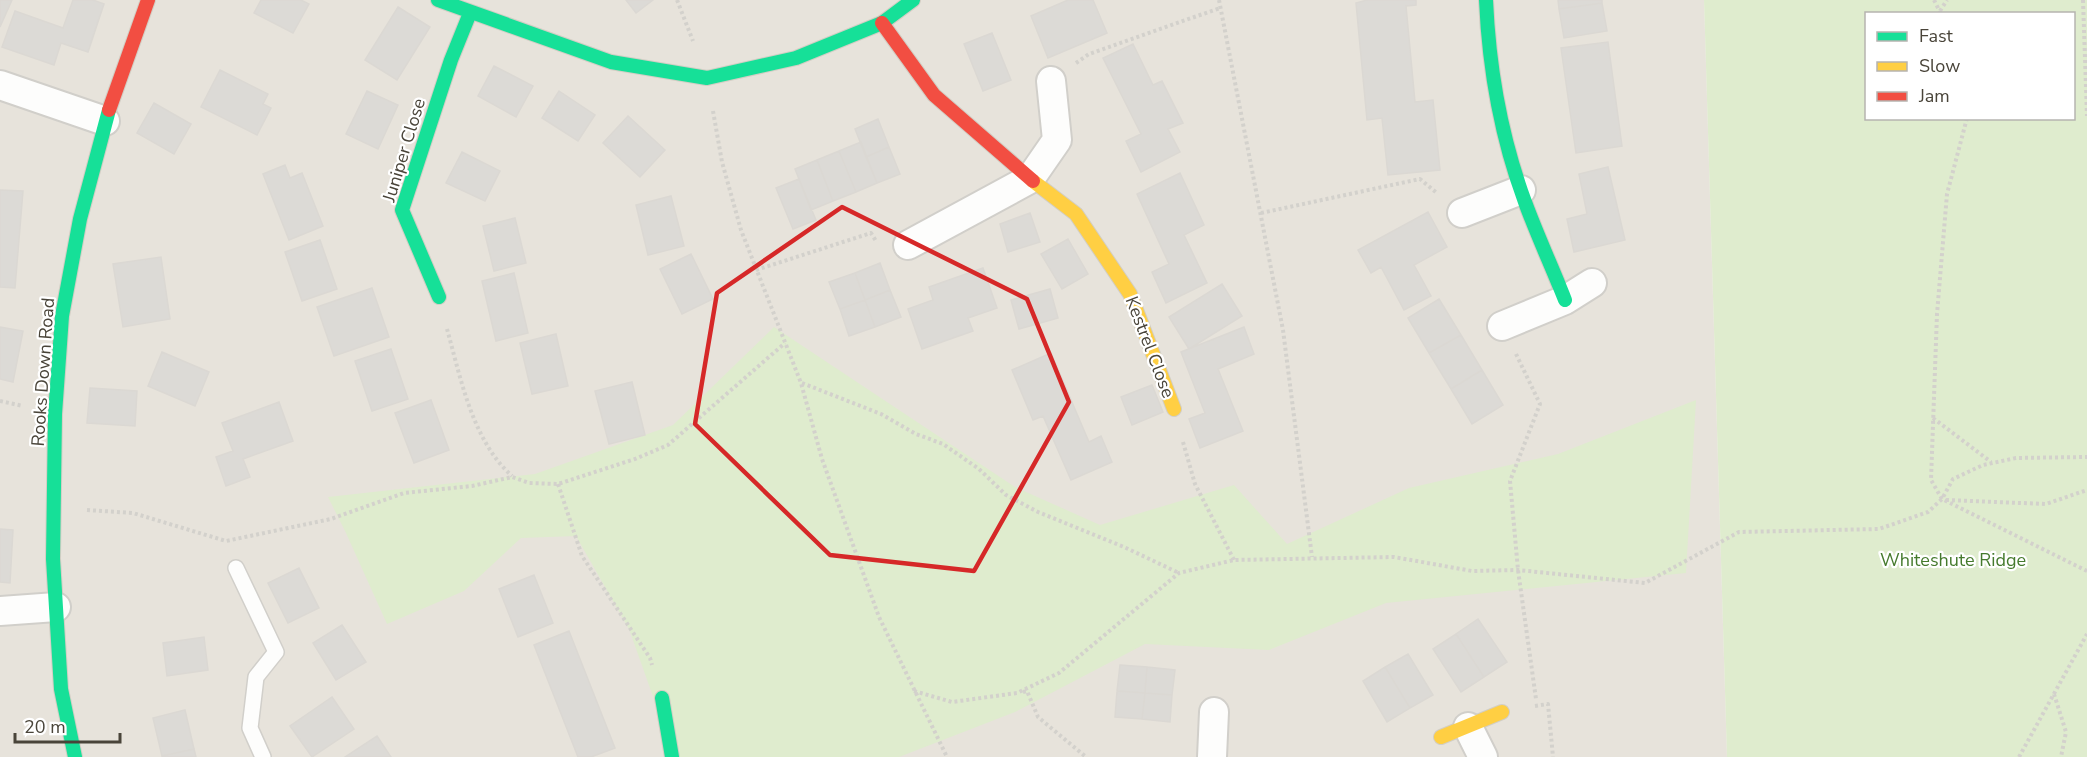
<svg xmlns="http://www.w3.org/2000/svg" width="2087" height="757" font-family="'Nunito Sans',sans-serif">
	<rect width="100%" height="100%" fill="#f3f1ed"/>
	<!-- residential -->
	<path fill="#e7e3db" d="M 0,0 L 1704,0 L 1727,757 L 0,757 Z"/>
	<!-- green -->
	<path fill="#dfecce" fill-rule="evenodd" d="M 1704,0 L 2087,0 L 2087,757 L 1727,757 ZM 1866,14 L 2074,14 L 2074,118 L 1866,118 Z
		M 774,327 L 1015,487 L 1100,525 L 1234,485 L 1287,544 L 1409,488 L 1558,454 L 1696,400 L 1686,573 L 1386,603 L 1269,650 L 1145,644 L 1015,712 L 899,757 L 678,757 L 656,705 L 629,629 L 576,536 L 521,538 L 464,591 L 387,624 L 346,533 L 328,497 L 535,474 L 673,425 Z"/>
	<!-- building -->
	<path fill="#dcdad6" stroke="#dbd8d3" stroke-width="1.5" d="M 0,0 L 12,0 L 0,27 Z
		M 73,0 L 93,0 L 104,4 L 88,52 L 61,43 L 54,65 L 2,47 L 15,11 L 63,28 Z
		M 261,0 L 301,0 L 309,4 L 293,33 L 254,13 Z
		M 626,0 L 653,0 L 636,13 Z
		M 1068,0 L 1093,0 L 1107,33 L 1048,58 L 1031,16 Z
		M 1367,0 L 1416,0 L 1416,5 L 1406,6 L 1415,102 L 1433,100 L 1440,170 L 1388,175 L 1382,118 L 1367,120 L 1356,3 Z
		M 1558,0 L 1602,0 L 1602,3 L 1559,9 Z
		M 1602,3 L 1607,31 L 1564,38 L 1559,9 Z
		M 398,7 L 430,27 L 397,80 L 365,60 Z
		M 992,33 L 1011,80 L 983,91 L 964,44 Z
		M 1608,42 L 1622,146 L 1576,153 L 1561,48 Z
		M 1133,44 L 1153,85 L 1162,81 L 1183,123 L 1168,129 L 1180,152 L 1141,172 L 1126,141 L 1141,134 L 1103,58 Z
		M 494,66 L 533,86 L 516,117 L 478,96 Z
		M 220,70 L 268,94 L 263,104 L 271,108 L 257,135 L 201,107 Z
		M 367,91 L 398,105 L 378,149 L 346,134 Z
		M 559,91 L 595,115 L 578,141 L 542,118 Z
		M 154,103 L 191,124 L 174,154 L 137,133 Z
		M 628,116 L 665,150 L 640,177 L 603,143 Z
		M 878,119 L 889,147 L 866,157 L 855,129 Z
		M 861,142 L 877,183 L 856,192 L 839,151 Z
		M 889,147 L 900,174 L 877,183 L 866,157 Z
		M 839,151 L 856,192 L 833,201 L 817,160 Z
		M 462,152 L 500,171 L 485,201 L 446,183 Z
		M 817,160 L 833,201 L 811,210 L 795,169 Z
		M 285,165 L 290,178 L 302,173 L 323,226 L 289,240 L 263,174 Z
		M 1608,167 L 1625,240 L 1574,252 L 1567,219 L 1587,214 L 1579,174 Z
		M 1180,173 L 1204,225 L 1184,235 L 1207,283 L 1166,303 L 1152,272 L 1169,264 L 1137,194 Z
		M 799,179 L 816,220 L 793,229 L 776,188 Z
		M 0,190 L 23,191 L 15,288 L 0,287 Z
		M 671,196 L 684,246 L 648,255 L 636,205 Z
		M 1428,212 L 1447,247 L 1414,265 L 1431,296 L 1404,310 L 1381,267 L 1371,273 L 1358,250 Z
		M 1030,213 L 1040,242 L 1008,252 L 1000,224 Z
		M 515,218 L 526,263 L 494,271 L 483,226 Z
		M 1068,239 L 1088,274 L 1062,289 L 1041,254 Z
		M 320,240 L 337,289 L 302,301 L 285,252 Z
		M 691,254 L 713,299 L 682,314 L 660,269 Z
		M 161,257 L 170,319 L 123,327 L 113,264 Z
		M 880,263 L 890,290 L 865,300 L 855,273 Z
		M 983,268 L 997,308 L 968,318 L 973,331 L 922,349 L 908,309 L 933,300 L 929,287 Z
		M 514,273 L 528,333 L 496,341 L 482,281 Z
		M 855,273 L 865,300 L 840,309 L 829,282 Z
		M 1222,284 L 1242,316 L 1189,349 L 1169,317 Z
		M 372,288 L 389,337 L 334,356 L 317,307 Z
		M 1050,289 L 1058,318 L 1019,329 L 1011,300 Z
		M 890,290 L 901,317 L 875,327 L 865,300 Z
		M 1439,299 L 1461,335 L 1429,353 L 1408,318 Z
		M 865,300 L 875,327 L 849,336 L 840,309 Z
		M 0,327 L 23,331 L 13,382 L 0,379 Z
		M 1244,327 L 1254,354 L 1218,369 L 1243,431 L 1200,448 L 1189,419 L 1205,413 L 1181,352 Z
		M 556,334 L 568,386 L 532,394 L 520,343 Z
		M 1461,335 L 1482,370 L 1451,389 L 1429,353 Z
		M 391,349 L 408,399 L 372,411 L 355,361 Z
		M 162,352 L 209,372 L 195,406 L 148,386 Z
		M 1051,353 L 1089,442 L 1101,436 L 1112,462 L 1071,480 L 1043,416 L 1033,420 L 1012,370 Z
		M 1482,370 L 1503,405 L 1472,424 L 1451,389 Z
		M 632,382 L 645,435 L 609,444 L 595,391 Z
		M 1152,385 L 1163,412 L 1132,425 L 1121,397 Z
		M 90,388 L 137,391 L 135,426 L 87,423 Z
		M 431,400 L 449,450 L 414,463 L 395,413 Z
		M 279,402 L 293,441 L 243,459 L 250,477 L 226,486 L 216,457 L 233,451 L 222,423 Z
		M 0,529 L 13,530 L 10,583 L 0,582 Z
		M 299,568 L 319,608 L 288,623 L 268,583 Z
		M 534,575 L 553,623 L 518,637 L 499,589 Z
		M 1478,619 L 1507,662 L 1484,677 L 1456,634 Z
		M 342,625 L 366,662 L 336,680 L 313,643 Z
		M 569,631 L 615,748 L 591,757 L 578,757 L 534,645 Z
		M 1456,634 L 1484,677 L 1461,692 L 1433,649 Z
		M 204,637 L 208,670 L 167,676 L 163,643 Z
		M 1408,654 L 1433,695 L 1410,708 L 1385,667 Z
		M 1120,665 L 1147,667 L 1145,693 L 1117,691 Z
		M 1147,667 L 1175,670 L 1172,695 L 1145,693 Z
		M 1385,667 L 1410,708 L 1387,722 L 1363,681 Z
		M 1117,691 L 1145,693 L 1142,719 L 1115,717 Z
		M 1145,693 L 1172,695 L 1170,722 L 1142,719 Z
		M 332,697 L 354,729 L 312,757 L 290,726 Z
		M 185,710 L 194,749 L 162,756 L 153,718 Z
		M 377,736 L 391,757 L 345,757 Z
		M 194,749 L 196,757 L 162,757 L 162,756 Z"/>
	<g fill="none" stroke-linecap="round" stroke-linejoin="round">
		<!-- lane casing -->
		<g stroke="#d1cfca" stroke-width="18">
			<path id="lane" d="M 236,568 L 276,652 L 256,677 L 250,728 L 263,757"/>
		</g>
		<!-- street casing -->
		<g stroke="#d1cfca" stroke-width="32">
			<path id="street" d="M 0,85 L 105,121
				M 1462,213 L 1521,190
				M 908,245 L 1030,179 L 1057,140 L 1051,81
				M 1502,326 L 1565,300 L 1592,283
				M 0,611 L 56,607
				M 1468,727 L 1483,757
				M 1212,757 L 1214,712"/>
		</g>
		<!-- fast casing -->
		<g stroke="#d2cec4" stroke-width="16">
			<path id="fast" d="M 438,0 L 611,62 L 707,78 L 796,58 L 882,23 L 913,0
				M 1486,0 C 1489,69 1501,137 1525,202 C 1537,235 1552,267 1565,300
				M 439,297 L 402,210 L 451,60 L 470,13
				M 662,698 L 672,757
				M 75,757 L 61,689 L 53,559 L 55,414 L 62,316 L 80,219 L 109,110"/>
		</g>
		<!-- slow casing -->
		<g stroke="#d2cec4" stroke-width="16">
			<path id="slow" d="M 1033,181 L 1076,214 L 1130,294 L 1174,409
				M 1441,737 L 1502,712"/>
		</g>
		<!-- jam casing -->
		<g stroke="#d2cec4" stroke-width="16">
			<path id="jam" d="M 882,23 L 934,95 L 1033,181
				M 109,110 L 148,0"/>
		</g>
		<!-- path -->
		<path stroke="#d3d1cc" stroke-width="4" stroke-dasharray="3 3" stroke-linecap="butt" d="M 677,0 L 693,41
			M 1219,0 L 1283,330 L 1312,557
			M 1934,0 L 1941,14
			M 2083,0 L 2087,116
			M 1940,11 L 1947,0
			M 1076,63 L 1089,54 L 1220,8
			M 713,111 L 722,162 L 741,230 L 801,383 L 822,459 L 879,617 L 947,757
			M 1967,118 L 1947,194 L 1937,314 L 1931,480 L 1942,499 L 2087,571
			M 1261,213 L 1420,179 L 1438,194
			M 756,270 L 871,233 L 876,241
			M 447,329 C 461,379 472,440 512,476
			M 1516,354 L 1540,404 L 1510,481 L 1518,570 L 1536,699
			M 802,383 L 881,414 L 916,434 L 943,444 L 979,469 L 1006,495 L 1038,512 L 1124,547 L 1179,573
			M 0,401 L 23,406
			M 1933,418 L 1991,462
			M 1183,442 L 1195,484 L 1234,560
			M 558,484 L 582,556 L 650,658 L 652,665
			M 1946,500 L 2046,504 L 2087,490
			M 87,510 L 133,513 L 226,541 L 331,519 L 404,493 L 472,486 L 512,477 L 529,483 L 558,484 L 635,459 L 668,445 L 785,343
			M 914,691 L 952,702 L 1017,693 L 1059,673 L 1179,573 L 1234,560 L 1394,557 L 1472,571 L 1518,570 L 1645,583 L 1739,532 L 1879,529 L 1928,512 L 1942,499 L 1953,479 L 1983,465 L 2016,458 L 2087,457
			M 1023,692 L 1027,691 L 1038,717 L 1086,757
			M 2054,694 L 2066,732 L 2061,757
			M 1535,706 L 1548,704 L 1553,757
			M 2019,757 L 2087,634"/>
		<!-- lane -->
		<use href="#lane" stroke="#fdfdfc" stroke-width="15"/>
		<!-- street -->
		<use href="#street" stroke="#fdfdfc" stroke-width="28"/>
		<!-- fast -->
		<use href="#fast" stroke="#16e098" stroke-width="14"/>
		<!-- slow -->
		<use href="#slow" stroke="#ffcf43" stroke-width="14"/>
		<!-- jam -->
		<use href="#jam" stroke="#f24e42" stroke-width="14"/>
	</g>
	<!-- marked area -->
	<path fill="none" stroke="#d62828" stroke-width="4.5" stroke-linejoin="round" d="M 842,207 L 1027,299 L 1069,402 L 974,571 L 830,555 L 695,424 L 717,293 Z"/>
	<g text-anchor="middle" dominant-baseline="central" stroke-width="4.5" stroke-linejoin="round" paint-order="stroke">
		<!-- street labels -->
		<g font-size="18" fill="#494439" stroke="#fff">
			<text transform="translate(404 150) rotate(-73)">Juniper Close</text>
			<text transform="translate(1150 347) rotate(69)">Kestrel Close</text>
			<text transform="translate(43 372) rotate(-86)">Rooks Down Road</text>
		</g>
		<!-- park labels -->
		<g font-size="18" fill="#457a2d" stroke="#fff">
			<text x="1953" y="560">Whiteshute Ridge</text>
		</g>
	</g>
	<!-- legend -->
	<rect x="1865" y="12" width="210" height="108" fill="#ffffff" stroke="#b6b4b0" stroke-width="1.5"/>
	<rect x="1877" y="32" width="30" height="9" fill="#16e098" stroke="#b6b4b0" stroke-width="1.5"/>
	<text x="1919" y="42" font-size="18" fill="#494439">Fast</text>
	<rect x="1877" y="62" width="30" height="9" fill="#ffcf43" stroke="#b6b4b0" stroke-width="1.5"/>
	<text x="1919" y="72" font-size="18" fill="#494439">Slow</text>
	<rect x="1877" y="92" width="30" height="9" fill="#f24e42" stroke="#b6b4b0" stroke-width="1.5"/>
	<text x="1919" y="102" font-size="18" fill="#494439">Jam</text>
	<!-- scale -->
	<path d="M15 733v9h105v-9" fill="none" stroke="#494439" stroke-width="3"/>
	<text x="24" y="733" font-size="18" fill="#494439" stroke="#ffffff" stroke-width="4.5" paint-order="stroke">20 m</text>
</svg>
